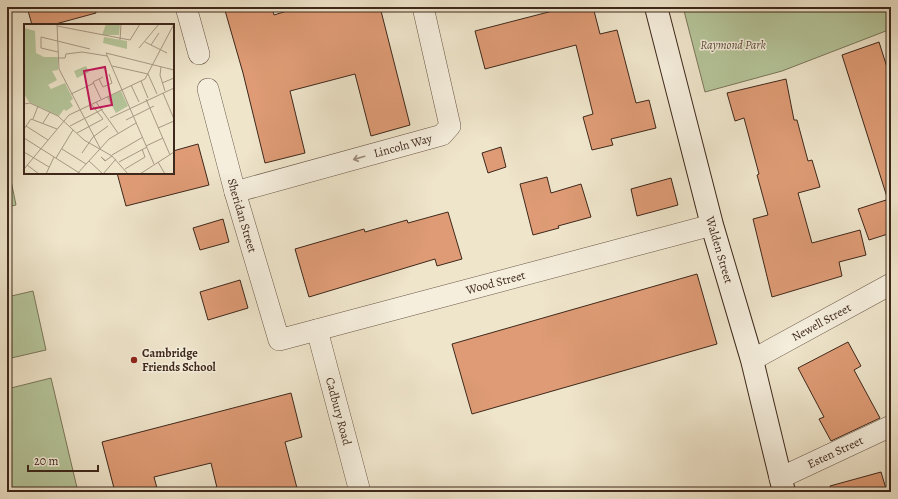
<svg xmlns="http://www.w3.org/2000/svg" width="898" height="499" font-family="Alegreya,serif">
	<rect width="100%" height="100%" fill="#efe5cb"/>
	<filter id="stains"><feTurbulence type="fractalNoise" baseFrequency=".005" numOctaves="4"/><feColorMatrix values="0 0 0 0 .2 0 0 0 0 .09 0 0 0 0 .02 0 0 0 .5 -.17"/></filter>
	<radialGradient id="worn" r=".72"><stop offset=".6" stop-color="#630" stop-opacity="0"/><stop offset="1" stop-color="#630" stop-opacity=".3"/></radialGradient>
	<!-- green -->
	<path fill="#b5c59a" stroke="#7a765a" d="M 683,7 L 891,7 L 891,29 L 782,71 L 705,92 Z
		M 7,161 L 16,205 L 7,207 Z
		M 33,291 L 46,350 L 7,359 L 7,297 Z
		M 51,378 L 78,492 L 7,492 L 7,389 Z"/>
	<!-- building -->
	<path fill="#de9b75" stroke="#3e281b" d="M 27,7 L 95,7 L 96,13 L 52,25 L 32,25 Z
		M 224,7 L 272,7 L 274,15 L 300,7 L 380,7 L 410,125 L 371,136 L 355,74 L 290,91 L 305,153 L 265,163 L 243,73 Z
		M 568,7 L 593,7 L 600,34 L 617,30 L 636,103 L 649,100 L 656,128 L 611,139 L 613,145 L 592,150 L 583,117 L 593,114 L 576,45 L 485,69 L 475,31 Z
		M 879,42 L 891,80 L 891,197 L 887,197 L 842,55 Z
		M 786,79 L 794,120 L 797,120 L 808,161 L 812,160 L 820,187 L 798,193 L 812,243 L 860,230 L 866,255 L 839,262 L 842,276 L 772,297 L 753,219 L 768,215 L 757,175 L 759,174 L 744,118 L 735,121 L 727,93 Z
		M 198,144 L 209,185 L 126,206 L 117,173 L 173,173 L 173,151 Z
		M 501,147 L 506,167 L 488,173 L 482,153 Z
		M 547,177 L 551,193 L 581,184 L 591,217 L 558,226 L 559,228 L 533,235 L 520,184 Z
		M 671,178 L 678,205 L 637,216 L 631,189 Z
		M 886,200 L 891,215 L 891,233 L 869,240 L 858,209 Z
		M 448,212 L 462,259 L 437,266 L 435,259 L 309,297 L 295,249 L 364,229 L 365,232 L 407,220 L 408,223 Z
		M 223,219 L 229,242 L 200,250 L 193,228 Z
		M 697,274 L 717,344 L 472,414 L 452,344 Z
		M 240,280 L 248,308 L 208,320 L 200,292 Z
		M 848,342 L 861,366 L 854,370 L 880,418 L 831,441 L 819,419 L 824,417 L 798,368 Z
		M 291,393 L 302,437 L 285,442 L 298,492 L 218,492 L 211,463 L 154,477 L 158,492 L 115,492 L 102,442 Z
		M 881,472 L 887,492 L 831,492 L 830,486 Z"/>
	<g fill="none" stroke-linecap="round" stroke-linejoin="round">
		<!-- street casing -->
		<g stroke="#6a5747" stroke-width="22">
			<g id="street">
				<path d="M 186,7 L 199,54"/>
				<path id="s1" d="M 208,89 L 235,192 L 279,340 L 712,225"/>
				<path id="s2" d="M 235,192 L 442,135 L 450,126 L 423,7"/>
				<path id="s3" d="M 317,330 L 360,492"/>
				<path id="s4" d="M 752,360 L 891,284"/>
				<path id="s5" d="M 780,478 L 891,426"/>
			</g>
		</g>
		<!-- secondary casing -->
		<g stroke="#3e281b" stroke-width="24">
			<g id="secondary">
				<path id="s6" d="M 656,7 L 712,225 L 752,360 L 784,492"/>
			</g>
		</g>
		<!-- street -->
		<use href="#street" stroke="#f5eedd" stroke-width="21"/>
		<!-- secondary -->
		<use href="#secondary" stroke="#f5eedd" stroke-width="22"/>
	</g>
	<!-- one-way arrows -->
	<defs><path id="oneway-shaft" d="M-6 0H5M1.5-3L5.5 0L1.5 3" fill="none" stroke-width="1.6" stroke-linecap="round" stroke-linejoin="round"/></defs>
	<use stroke="#9a8b7c" href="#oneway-shaft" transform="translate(359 158) rotate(164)"/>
	<!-- markers -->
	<circle fill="#8f2418" stroke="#f5eedd" stroke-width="1.5" cx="134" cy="360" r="4"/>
	<g text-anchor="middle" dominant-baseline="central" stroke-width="3" stroke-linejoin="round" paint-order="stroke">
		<!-- park labels -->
		<g font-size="12" font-style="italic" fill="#5c4f3b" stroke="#f5eedd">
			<text x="733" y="45">Raymond Park</text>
		</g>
		<!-- street labels -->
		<g font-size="12" fill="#3e281b" stroke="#f5eedd">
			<text stroke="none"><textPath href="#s2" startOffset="174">Lincoln Way</textPath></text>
			<text stroke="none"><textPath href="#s1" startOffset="131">Sheridan Street</textPath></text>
			<text stroke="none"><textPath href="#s6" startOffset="251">Walden Street</textPath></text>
			<text stroke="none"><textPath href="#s1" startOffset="485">Wood Street</textPath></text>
			<text stroke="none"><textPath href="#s4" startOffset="79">Newell Street</textPath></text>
			<text stroke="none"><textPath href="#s3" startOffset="84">Cadbury Road</textPath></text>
			<text stroke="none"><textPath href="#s5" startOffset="61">Esten Street</textPath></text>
		</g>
		<!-- poi labels -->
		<g font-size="12" font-weight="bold" fill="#3e281b" stroke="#f5eedd" text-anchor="start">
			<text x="142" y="353">Cambridge<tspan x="142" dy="14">Friends School</tspan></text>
		</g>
	</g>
	<!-- overview -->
	<g transform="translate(24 24)">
		<rect width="150" height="150" fill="#efe5cb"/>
		<path d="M 82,0 L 96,0 L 95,11 L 78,11 ZM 0,4 L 11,7 L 12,29 L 20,33 L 34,33 L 34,46 L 28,47 L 33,56 L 24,61 L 27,65 L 41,59 L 49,75 L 46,77 L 49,82 L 42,87 L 40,85 L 35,92 L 5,78 L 0,70 ZM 80,13 L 103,17 L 103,25 L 79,19 ZM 62,42 L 65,48 L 53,54 L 50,47 ZM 97,67 L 104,82 L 92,89 L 83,73 Z" fill="#b5c59a"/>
		<path fill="none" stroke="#a89985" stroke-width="1" d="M 33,0 L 35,45 L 76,124M 33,2 L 106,16 L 116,0M 96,16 L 97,0M 121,18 L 143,29M 127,21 L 135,9M 115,24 L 135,0M 34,28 L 17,24 L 17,13 L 66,25M 82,29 L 130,140M 82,29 L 150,46M 35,34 L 41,34 L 42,30 L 58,28 L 83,32M 88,42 L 124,50M 137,43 L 136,51 L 141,67M 124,50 L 133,70M 75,55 L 79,63 L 88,59 L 85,50M 117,57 L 124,74M 138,59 L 150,54M 107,61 L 115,78M 139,69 L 150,95M 47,70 L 70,59M 77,75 L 69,58 L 79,53M 122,75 L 146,131M 72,78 L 94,109M 0,80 L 6,79 L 34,92 L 60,116 L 88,132 L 104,150M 86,94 L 150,64M 9,95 L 14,82M 102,96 L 130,82M 19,99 L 26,88M 2,102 L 24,116M 46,102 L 79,85M 134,104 L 150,97M 0,105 L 7,95 L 33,105M 53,109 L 79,95 L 67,80M 0,114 L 57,150M 122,122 L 139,114M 38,125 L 62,140M 0,128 L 25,143M 58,129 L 69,113 L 84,102M 88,131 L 119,113M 32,134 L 49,106M 65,137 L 79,150M 82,137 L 77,133 L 81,137 L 88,132M 95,138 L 123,123M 134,138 L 141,150M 3,141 L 15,150M 0,145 L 45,91 L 121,55 L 150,0M 101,145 L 121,133 L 118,125M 22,150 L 30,133M 53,150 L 85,115 L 112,99M 79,150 L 92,135M 116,150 L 150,128"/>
		<path fill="#c2185b" fill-opacity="0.15" stroke="#c2185b" stroke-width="2" d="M 81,43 L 88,81 L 67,85 L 60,47 Z"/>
		<rect width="150" height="150" fill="none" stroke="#3e281b" stroke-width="2"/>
	</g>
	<!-- margin -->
	<rect width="898" height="499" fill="none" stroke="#efe5cb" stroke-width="24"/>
	<rect x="8" y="8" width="882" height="483" fill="none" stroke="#3e281b" stroke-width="2"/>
	<rect x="12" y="12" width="874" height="475" fill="none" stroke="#3e281b"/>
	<!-- scale -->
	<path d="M28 465v6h70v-6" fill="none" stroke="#3e281b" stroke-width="2"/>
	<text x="34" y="465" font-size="12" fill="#3e281b" stroke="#f5eedd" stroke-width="3" paint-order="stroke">20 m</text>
	<rect width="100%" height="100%" filter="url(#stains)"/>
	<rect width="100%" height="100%" fill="url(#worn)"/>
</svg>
